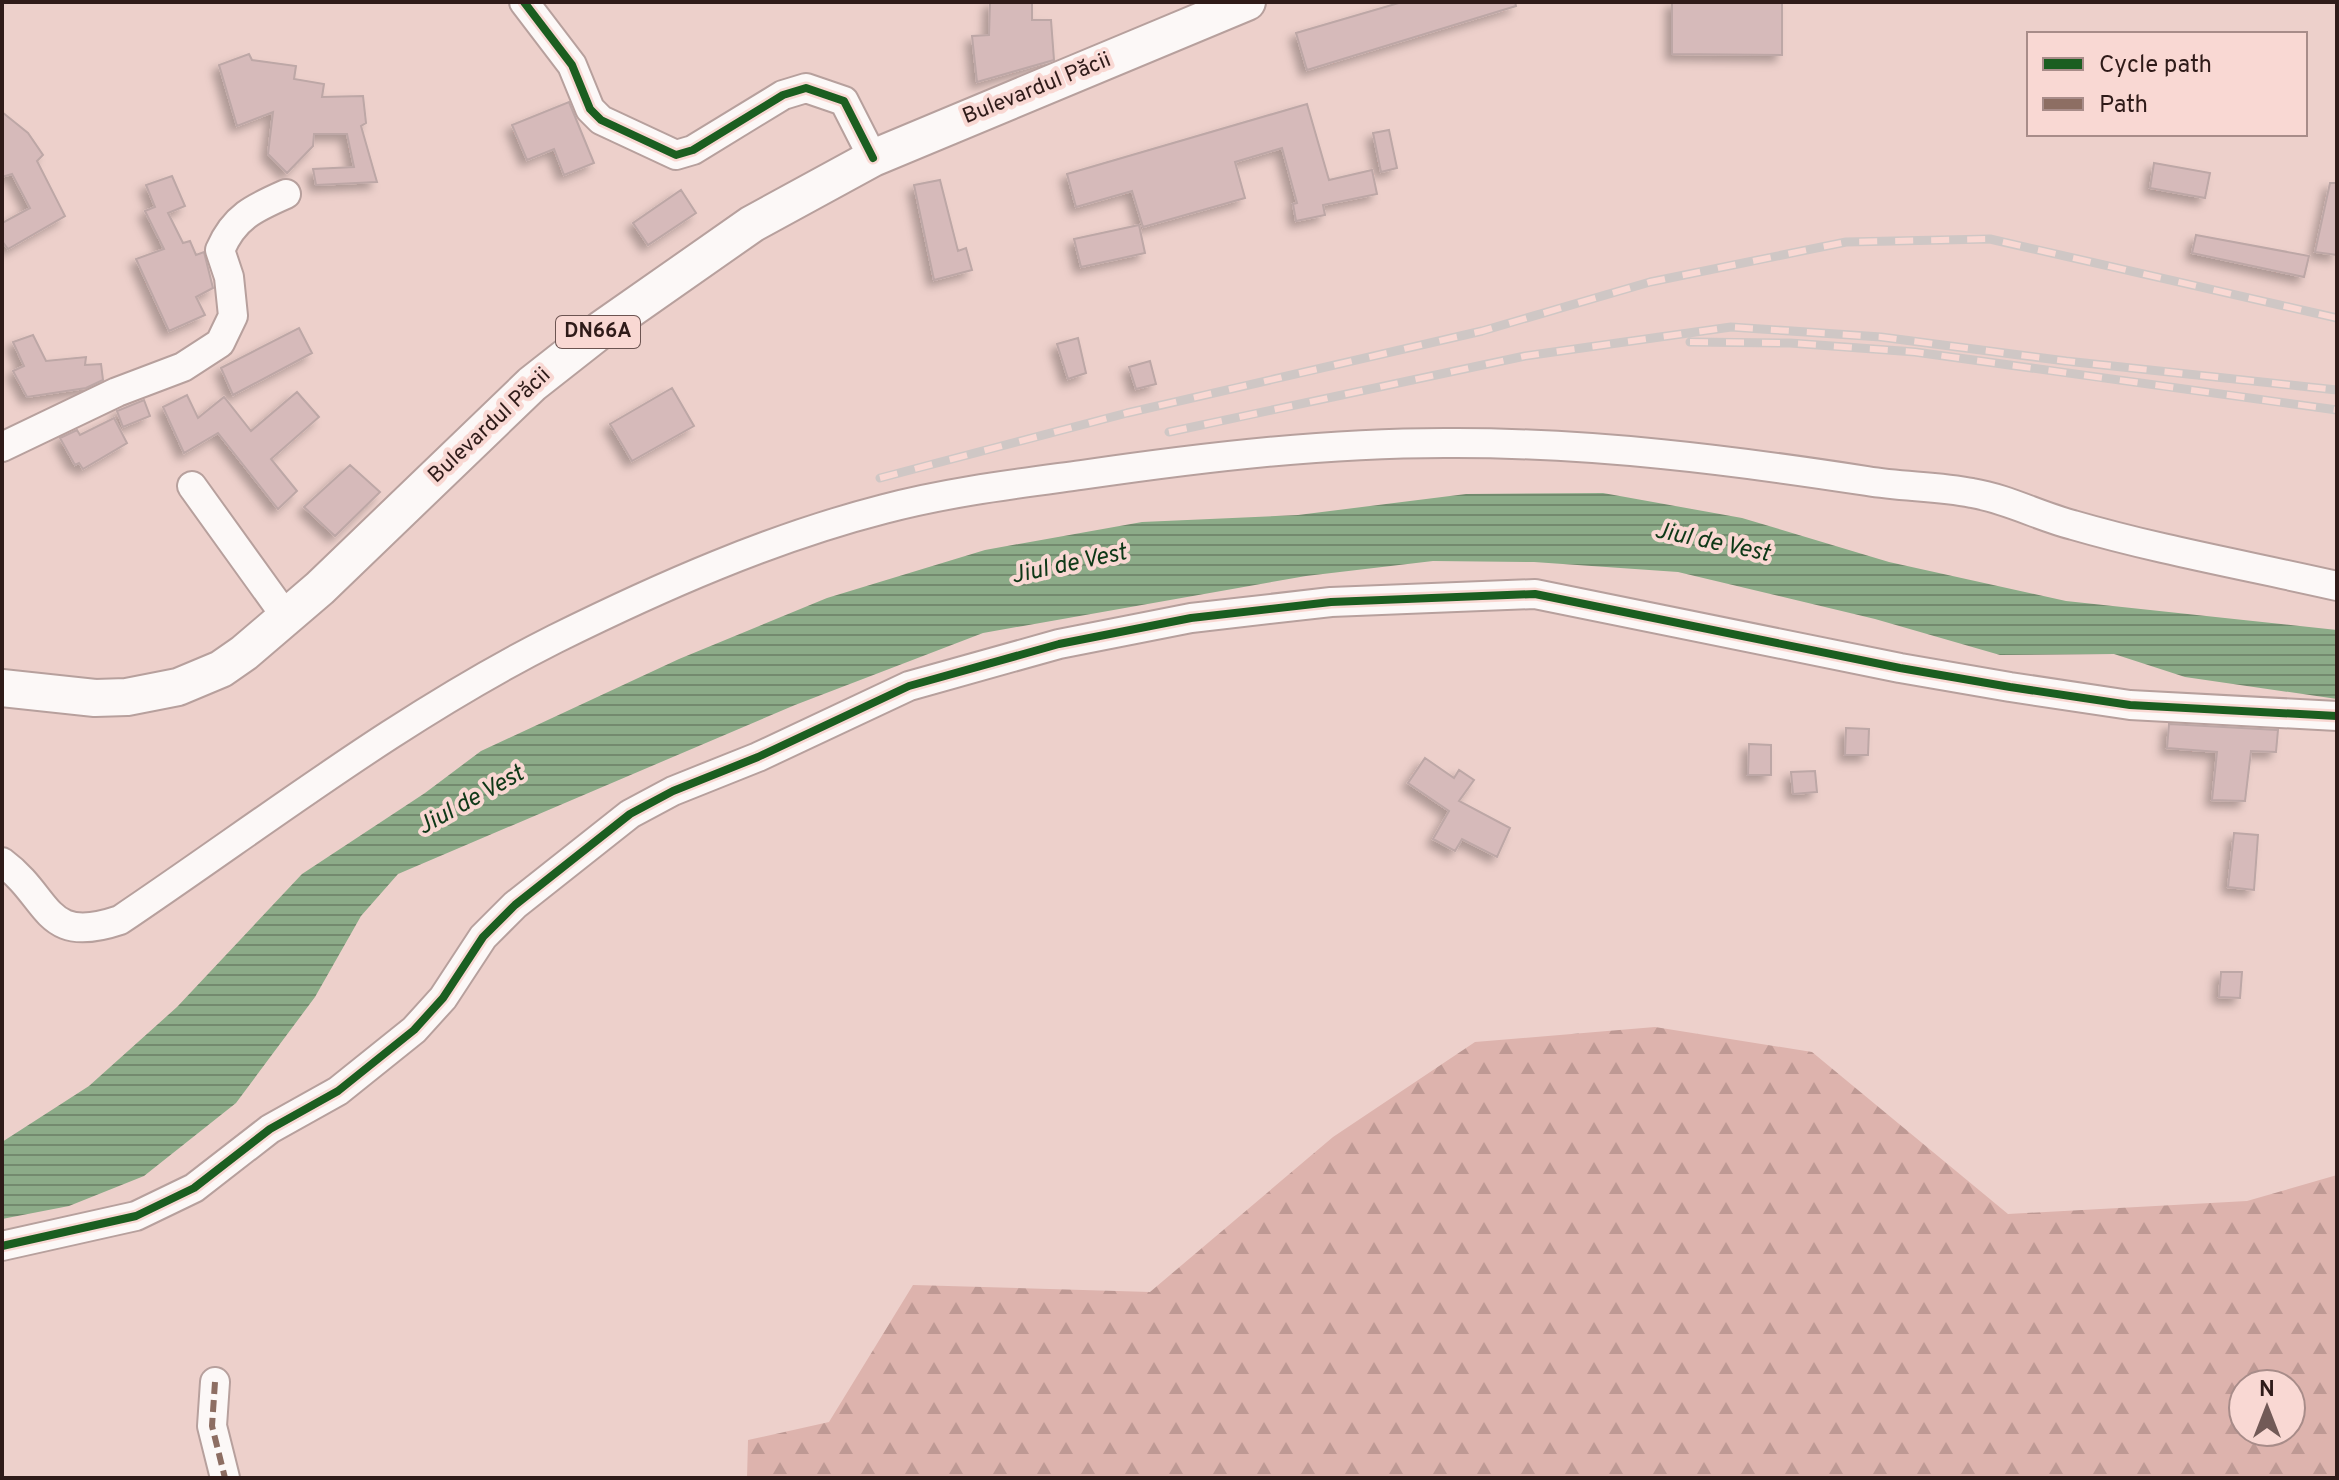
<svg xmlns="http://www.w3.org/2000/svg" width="2339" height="1480" font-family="Overpass,sans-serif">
	<defs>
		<pattern id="forest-firs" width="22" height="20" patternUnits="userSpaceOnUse" patternTransform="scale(2)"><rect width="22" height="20" fill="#ddb3ad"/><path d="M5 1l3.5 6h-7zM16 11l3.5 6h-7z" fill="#be9994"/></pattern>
		<pattern id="water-rules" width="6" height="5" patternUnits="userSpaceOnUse" patternTransform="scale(2)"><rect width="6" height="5" fill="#8cab88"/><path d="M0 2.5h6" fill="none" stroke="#738a6e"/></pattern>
		<filter id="shadow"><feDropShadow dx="-6" dy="6" stdDeviation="4" flood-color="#0004"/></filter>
	</defs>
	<rect width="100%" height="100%" fill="#edd0cb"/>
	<!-- forest -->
	<path fill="url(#forest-firs)" fill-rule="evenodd" d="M 1655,1027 L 1812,1052 L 2008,1214 L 2247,1201 L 2337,1175 L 2337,1478 L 747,1478 L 748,1440 L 829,1422 L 913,1285 L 1150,1292 L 1333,1137 L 1475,1042 ZM 2243,1384 L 2291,1384 L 2291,1432 L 2243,1432 Z"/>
	<!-- water -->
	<path fill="url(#water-rules)" d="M 1603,493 L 1742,518 L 1889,562 L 2066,601 L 2337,630 L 2337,699 L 2185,677 L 2114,654 L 2000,655 L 1875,619 L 1678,572 L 1534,562 L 1433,561 L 1306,576 L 983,633 L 795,705 L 398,874 L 361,916 L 315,997 L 236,1103 L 144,1176 L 69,1206 L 2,1219 L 2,1142 L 89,1086 L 177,1007 L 302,874 L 425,793 L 481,751 L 679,659 L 827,598 L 985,550 L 1142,522 L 1298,515 L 1466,494 Z"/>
	<!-- building -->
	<path fill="#d6baba" stroke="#bda7a6" stroke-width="2" filter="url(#shadow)" d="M 990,2 L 1032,2 L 1032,20 L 1051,20 L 1054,60 L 977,82 L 972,36 L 989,35 Z
		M 1402,2 L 1515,2 L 1516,6 L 1307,70 L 1296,33 Z
		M 1672,2 L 1782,2 L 1782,55 L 1672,54 Z
		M 249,54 L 252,60 L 296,66 L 294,79 L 324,84 L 322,97 L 363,96 L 366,123 L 361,126 L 377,182 L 316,185 L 313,169 L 354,167 L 347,134 L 314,134 L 313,146 L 287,173 L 268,154 L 273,112 L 237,126 L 219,65 Z
		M 569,102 L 594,163 L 564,175 L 554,149 L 527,160 L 512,125 Z
		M 1307,104 L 1329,180 L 1372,170 L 1377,194 L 1323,205 L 1325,215 L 1296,221 L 1293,204 L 1297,203 L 1282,148 L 1235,162 L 1245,198 L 1143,227 L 1132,191 L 1076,207 L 1067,174 Z
		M 2,112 L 28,133 L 43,155 L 37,161 L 65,216 L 8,249 L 2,241 L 2,223 L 30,208 L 12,174 L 2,177 Z
		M 1389,130 L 1397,168 L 1381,172 L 1373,133 Z
		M 2154,163 L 2210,173 L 2205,198 L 2150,188 Z
		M 172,176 L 185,206 L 168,213 L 183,243 L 190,241 L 196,255 L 204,252 L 213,288 L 196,297 L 205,315 L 169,331 L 136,259 L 164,249 L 145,211 L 155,207 L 146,185 Z
		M 940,180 L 958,251 L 966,248 L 972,270 L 934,280 L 914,185 Z
		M 2330,183 L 2337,183 L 2337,255 L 2315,252 Z
		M 681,190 L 696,213 L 648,245 L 633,223 Z
		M 1139,225 L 1145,253 L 1081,267 L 1074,239 Z
		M 2196,235 L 2309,256 L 2304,277 L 2192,253 Z
		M 299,328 L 312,353 L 233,395 L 221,368 Z
		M 33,335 L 46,361 L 86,357 L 85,365 L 101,364 L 103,380 L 86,388 L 27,397 L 13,371 L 24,366 L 13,342 Z
		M 1078,338 L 1086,373 L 1068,379 L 1057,344 Z
		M 1150,361 L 1156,384 L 1136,389 L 1129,367 Z
		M 672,388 L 694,426 L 632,461 L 610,424 Z
		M 297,392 L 319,417 L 271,459 L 297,491 L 278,509 L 218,433 L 184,453 L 163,407 L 187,395 L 198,418 L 224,397 L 251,431 Z
		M 144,400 L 150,416 L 123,427 L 117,411 Z
		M 114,418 L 127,443 L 83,469 L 79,463 L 75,465 L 60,438 L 77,430 L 80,435 Z
		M 350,465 L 380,492 L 335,536 L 304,507 Z
		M 2169,724 L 2278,730 L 2276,752 L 2251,751 L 2245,801 L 2212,800 L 2217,752 L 2167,748 Z
		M 1846,728 L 1869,729 L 1868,755 L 1845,755 Z
		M 1749,744 L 1771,745 L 1771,775 L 1748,775 Z
		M 1425,758 L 1454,778 L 1459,770 L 1474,780 L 1459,801 L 1510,828 L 1497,857 L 1462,839 L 1455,851 L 1433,839 L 1449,811 L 1408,783 Z
		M 1815,771 L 1817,792 L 1793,794 L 1791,772 Z
		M 2234,833 L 2258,835 L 2254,890 L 2228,887 Z
		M 2221,972 L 2242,972 L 2240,998 L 2219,997 Z"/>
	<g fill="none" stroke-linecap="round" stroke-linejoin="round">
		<!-- minor casing -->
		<g stroke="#b7a09d" stroke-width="32">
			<path id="minor" d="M 524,2 L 572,65 L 590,109 L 601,120 L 676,155 L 693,150 L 783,95 L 806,88 L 844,101 L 873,158
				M 2,447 L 117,392 L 183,367 L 220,343 L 233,316 L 229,277 L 220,250 C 234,217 254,208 286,194
				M 192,486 L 287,618
				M 2,862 C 52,899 43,946 120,920 C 264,823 400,717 555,639 C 660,587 771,538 884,509 C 948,492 1015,484 1081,475 C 1205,457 1331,442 1456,443 C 1594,443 1731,460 1867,481 C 1902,487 1937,486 1972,493 C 2008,499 2038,516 2073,525 C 2159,550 2249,566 2337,586
				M 2,1246 L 136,1216 L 194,1188 L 270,1129 L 338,1091 L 414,1030 L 443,998 L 483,937 L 515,905 L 630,814 L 673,791 L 758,757 L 909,686 L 1059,644 L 1191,618 L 1331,602 L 1535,594 L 1900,668 L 2010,687 L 2130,705 L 2337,716
				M 215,1382 L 212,1426 L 225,1478"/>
		</g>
		<!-- major casing -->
		<g stroke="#b7a09d" stroke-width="40">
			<path id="major" d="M 2,688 L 95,698 L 127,697 L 178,687 L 221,669 L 244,653 L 320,588 L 532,384 L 602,329 L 752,224 L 873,158 L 1247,2"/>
		</g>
		<!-- minor -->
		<use href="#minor" stroke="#fcf8f7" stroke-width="28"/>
		<!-- major -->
		<use href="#major" stroke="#fcf8f7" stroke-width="36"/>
		<!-- rail casing -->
		<g stroke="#cfc7c5" stroke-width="9">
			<path id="rail" d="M 1690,342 L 1790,343 L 1915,352 L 2337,410
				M 1169,432 L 1525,356 L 1731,327 L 1881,337 L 2066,361 L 2337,390
				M 880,478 L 1127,413 L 1482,331 L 1650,282 L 1846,242 L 1990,239 L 2337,318"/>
		</g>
		<!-- rail -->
		<use href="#rail" stroke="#f9d8d3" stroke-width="6" stroke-dasharray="18" stroke-linecap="butt"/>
		<!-- quiet -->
		<path stroke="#8d6e63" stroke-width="6" stroke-dasharray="12 6" stroke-linecap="butt" d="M 215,1382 L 212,1426 L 225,1478"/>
		<!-- cycleway casing -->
		<g stroke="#f9d8d3" stroke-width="13">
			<path id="cycleway" d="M 524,2 L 572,65 L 590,109 L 601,120 L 676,155 L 693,150 L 783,95 L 806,88 L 844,101 L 873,158
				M 2,1246 L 136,1216 L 194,1188 L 270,1129 L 338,1091 L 414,1030 L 443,998 L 483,937 L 515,905 L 630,814 L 673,791 L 758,757 L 909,686 L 1059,644 L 1191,618 L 1331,602 L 1535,594 L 1900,668 L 2010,687 L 2130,705 L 2337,716"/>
		</g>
		<!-- cycleway -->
		<use href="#cycleway" stroke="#1b5e20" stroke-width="8"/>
	</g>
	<g text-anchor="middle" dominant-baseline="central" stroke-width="8" stroke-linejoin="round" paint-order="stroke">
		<!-- shield labels -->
		<rect fill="#f9d8d3" stroke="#6c5451" stroke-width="2" x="556" y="316" width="84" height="32" rx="6"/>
		<g font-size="20" font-weight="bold" fill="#2f1b19">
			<text x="598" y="332">DN66A</text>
		</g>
		<!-- street labels -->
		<g font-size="22" fill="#2f1b19" stroke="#f9d8d3">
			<text transform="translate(1037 89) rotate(-22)">Bulevardul Păcii</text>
			<text transform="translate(490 426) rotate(-43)">Bulevardul Păcii</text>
		</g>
		<!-- water labels -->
		<g font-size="24" font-style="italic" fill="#0e3817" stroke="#f9d8d3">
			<text transform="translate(1712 543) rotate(12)">Jiul de Vest</text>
			<text transform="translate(1069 565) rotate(-12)">Jiul de Vest</text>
			<text transform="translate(471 801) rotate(-29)">Jiul de Vest</text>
		</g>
	</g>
	<!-- border -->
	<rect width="2339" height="1480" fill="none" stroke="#2f1b19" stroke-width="8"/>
	<!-- legend -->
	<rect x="2027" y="32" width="280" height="104" fill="#f9d8d3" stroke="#a88c89" stroke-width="2"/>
	<rect x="2043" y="58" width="40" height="12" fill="#1b5e20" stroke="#a88c89" stroke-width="2"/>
	<text x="2099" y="72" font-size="24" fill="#2f1b19">Cycle path</text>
	<rect x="2043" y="98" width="40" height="12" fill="#8d6e63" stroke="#a88c89" stroke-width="2"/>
	<text x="2099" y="112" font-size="24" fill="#2f1b19">Path</text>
	<!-- north arrow -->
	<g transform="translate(2267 1408)"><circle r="38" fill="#f9d8d3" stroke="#a88c89" stroke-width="2"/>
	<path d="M0-6L14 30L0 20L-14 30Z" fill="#725a57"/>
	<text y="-12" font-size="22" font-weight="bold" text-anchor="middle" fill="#2f1b19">N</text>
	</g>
</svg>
